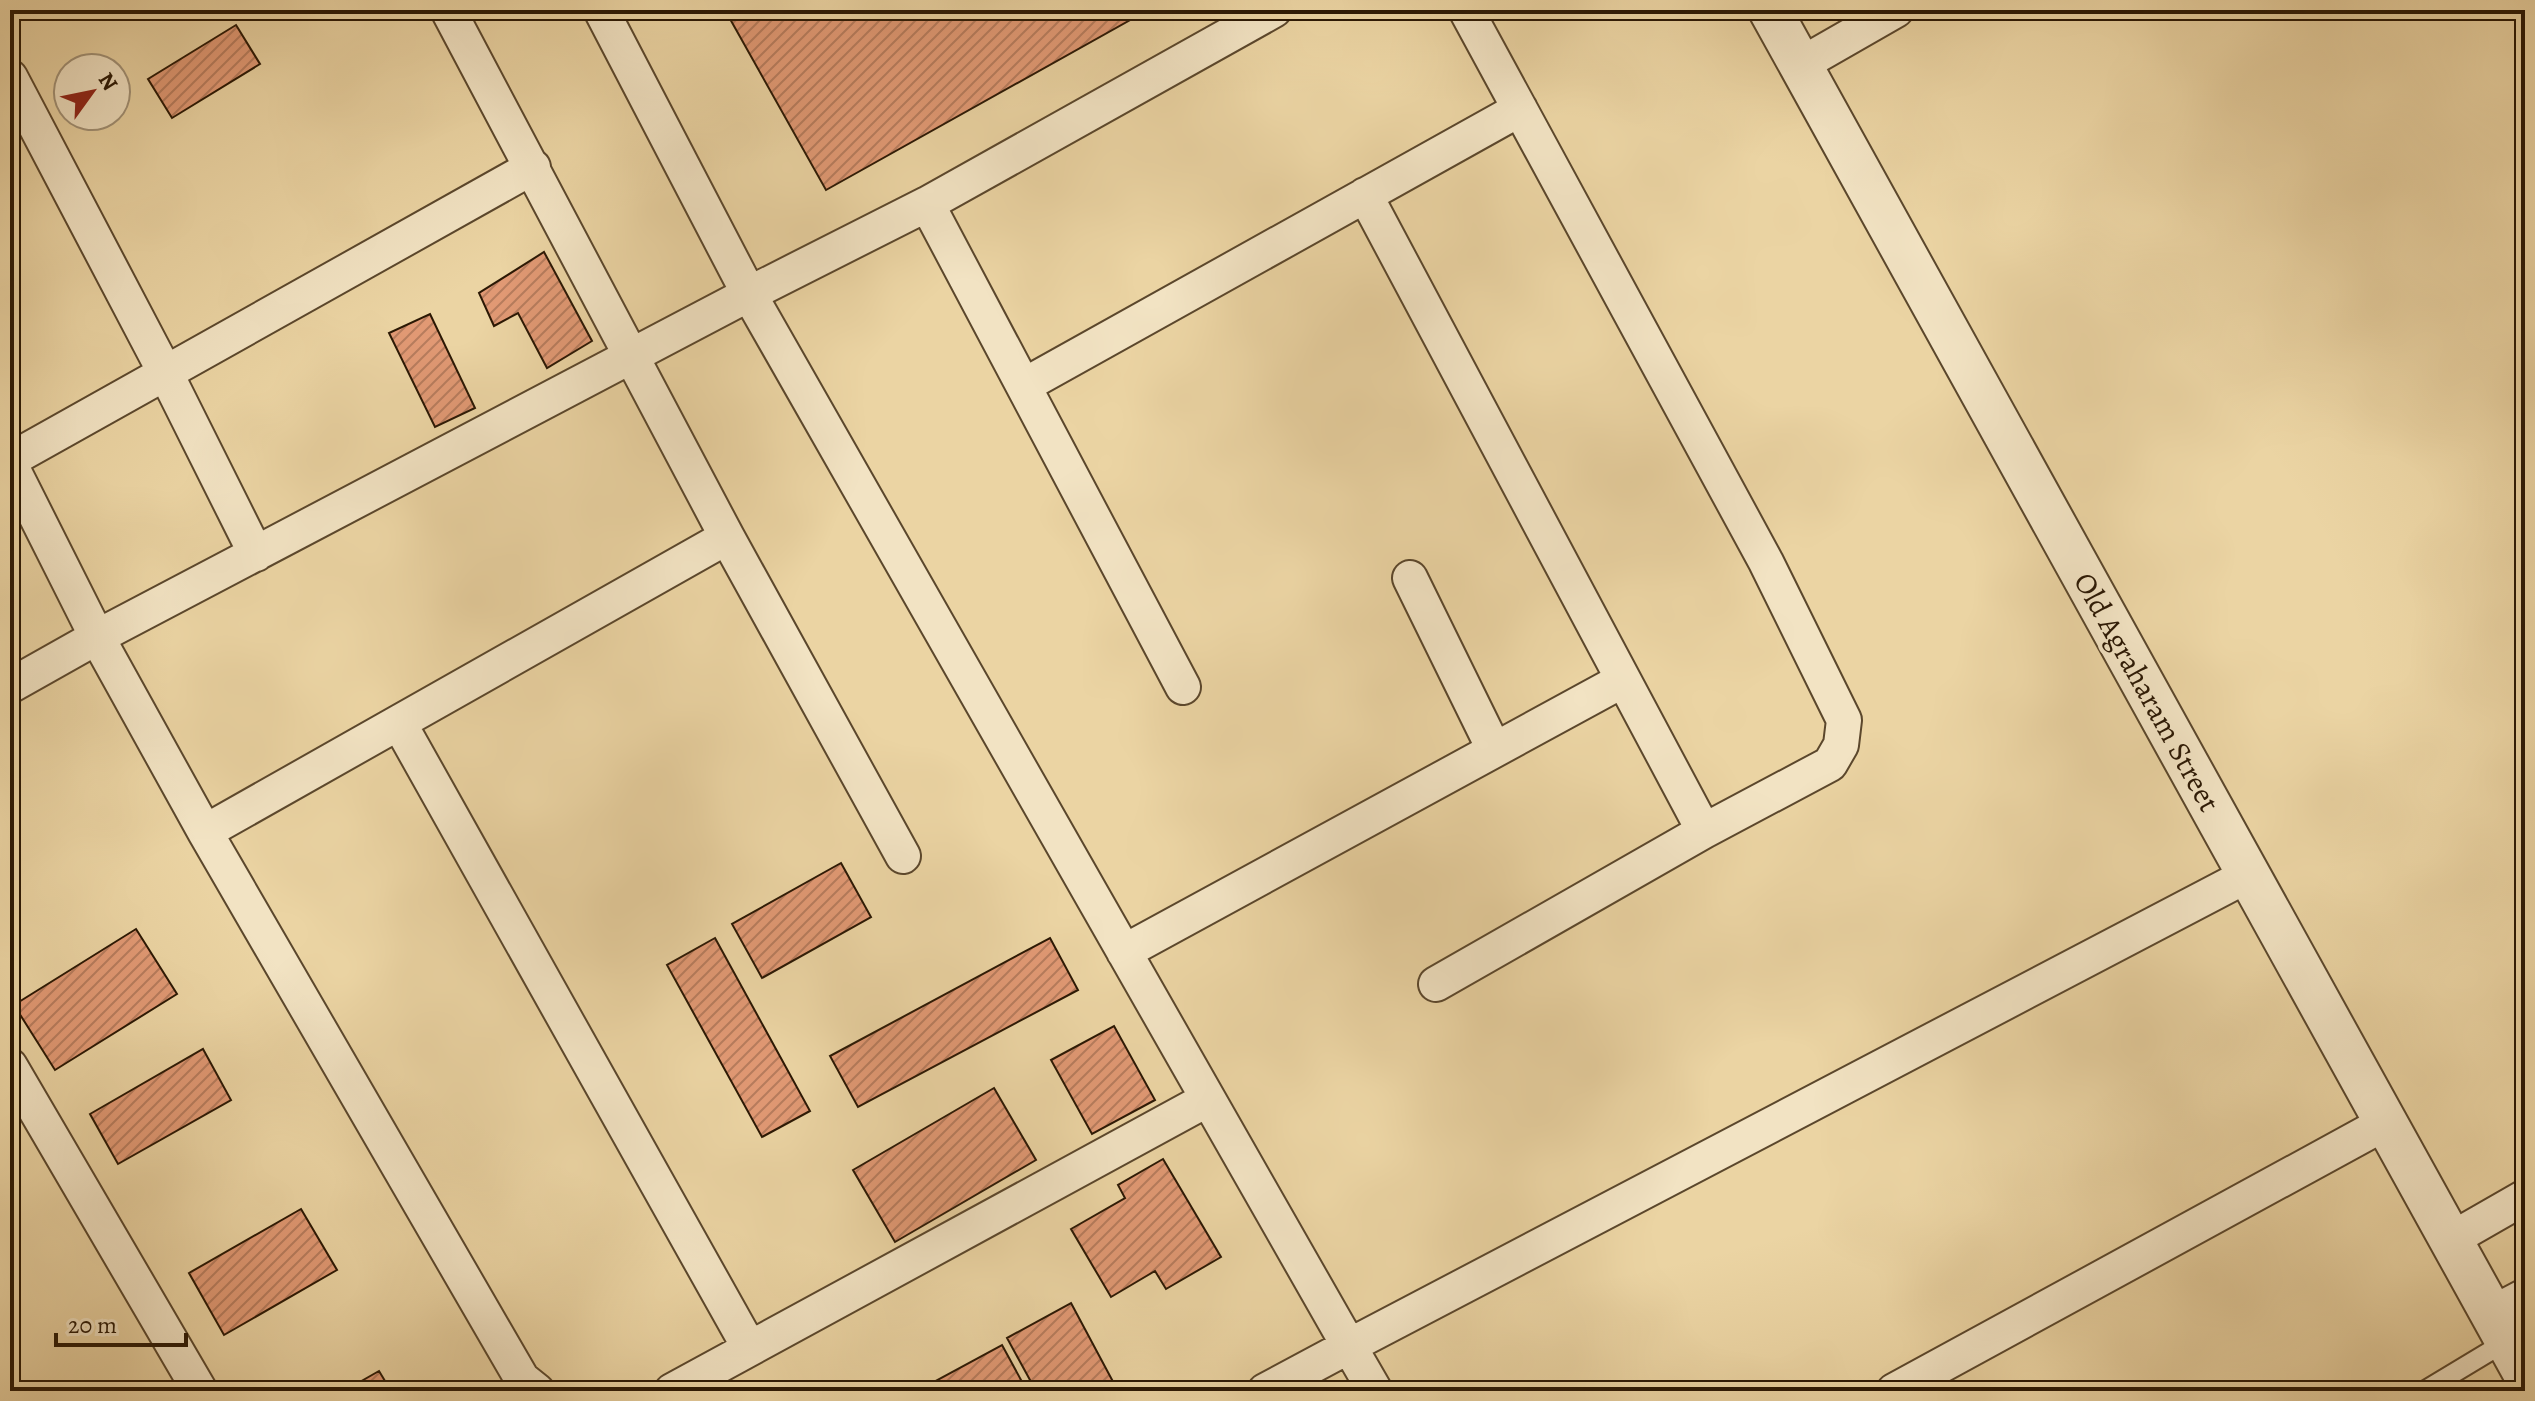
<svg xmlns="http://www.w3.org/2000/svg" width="2535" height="1401" font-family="Alegreya,serif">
	<defs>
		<pattern id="building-hatch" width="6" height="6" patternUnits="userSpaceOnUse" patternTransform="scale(2)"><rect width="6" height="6" fill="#e19974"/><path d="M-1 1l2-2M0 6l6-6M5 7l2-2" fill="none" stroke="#b77c5d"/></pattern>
	</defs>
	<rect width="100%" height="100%" fill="#ebd4a3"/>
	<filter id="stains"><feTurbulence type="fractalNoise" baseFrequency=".0025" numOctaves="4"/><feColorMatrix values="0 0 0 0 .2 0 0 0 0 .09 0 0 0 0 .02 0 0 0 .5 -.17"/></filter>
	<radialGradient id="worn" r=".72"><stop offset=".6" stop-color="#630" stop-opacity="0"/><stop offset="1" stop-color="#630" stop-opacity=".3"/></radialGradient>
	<!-- building -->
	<path fill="url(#building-hatch)" stroke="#2b1804" stroke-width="2" d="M 725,10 L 1148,10 L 826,190 Z
		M 236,25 L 260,64 L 172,118 L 148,79 Z
		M 544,252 L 592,341 L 547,368 L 518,313 L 494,326 L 479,293 Z
		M 430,314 L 475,408 L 435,427 L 389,333 Z
		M 841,863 L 871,917 L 762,978 L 732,924 Z
		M 136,929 L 177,994 L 55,1070 L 14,1005 Z
		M 715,938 L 810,1111 L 762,1137 L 667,965 Z
		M 1050,938 L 1078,990 L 858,1107 L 830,1056 Z
		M 1114,1026 L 1155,1100 L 1092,1134 L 1051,1060 Z
		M 203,1049 L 231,1100 L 118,1164 L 90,1114 Z
		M 994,1088 L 1036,1160 L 895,1242 L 853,1170 Z
		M 1163,1159 L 1221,1257 L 1166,1289 L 1155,1271 L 1111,1297 L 1071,1229 L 1125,1198 L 1118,1185 Z
		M 301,1209 L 337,1270 L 224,1335 L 189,1273 Z
		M 1071,1303 L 1118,1391 L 1036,1391 L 1007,1338 Z
		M 1002,1345 L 1027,1391 L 932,1391 L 928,1385 Z
		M 379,1371 L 391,1391 L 344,1391 Z"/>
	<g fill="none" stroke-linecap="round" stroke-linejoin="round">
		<!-- service casing -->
		<g stroke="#5b472c" stroke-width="22">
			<path id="service" d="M 2424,1391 L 2507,1341"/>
		</g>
		<!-- minor casing -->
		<g stroke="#5b472c" stroke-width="38">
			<path id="minor" d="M 448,10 L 727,537 L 903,856
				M 601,10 L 749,294 L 927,204
				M 1800,65 L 1896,10
				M 10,77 L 166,374 L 256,554
				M 1365,195 L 1704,831
				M 1025,385 L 1520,109
				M 10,460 L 533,167
				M 10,464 L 97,637 L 205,832 L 522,1379 L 537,1391
				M 1410,578 L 1494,749
				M 10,686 L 97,637 L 749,294 L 1349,1346 L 1265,1391
				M 1183,687 L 927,204 L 1274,10
				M 399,723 L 749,1347
				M 205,832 L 727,537
				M 1124,952 L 1623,680
				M 1436,984 L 1704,831 L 1830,764 L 1841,745 L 1844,720 L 1766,562 L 1466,10
				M 10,1066 L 200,1391
				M 2450,1240 L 2525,1197
				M 2491,1314 L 2525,1296
				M 672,1391 L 1208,1099
				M 1375,1391 L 1349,1346 L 2248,875
				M 1894,1391 L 2385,1123"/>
		</g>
		<!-- tertiary casing -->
		<g stroke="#5b472c" stroke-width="46">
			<path id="tertiary" d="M 1770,10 L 2525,1374"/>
		</g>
		<!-- service -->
		<use href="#service" stroke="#f2e3c3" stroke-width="18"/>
		<!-- minor -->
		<use href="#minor" stroke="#f2e3c3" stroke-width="34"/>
		<!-- tertiary -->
		<use href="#tertiary" stroke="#f2e3c3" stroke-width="42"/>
	</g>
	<g text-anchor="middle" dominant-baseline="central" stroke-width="8" stroke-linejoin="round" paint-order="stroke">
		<!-- street labels -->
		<g font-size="30" fill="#2b1804" stroke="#f2e3c3">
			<text transform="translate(2147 692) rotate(61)">Old Agraharam Street</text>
		</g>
	</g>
	<!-- margin -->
	<rect width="2535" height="1401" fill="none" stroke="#ebd4a3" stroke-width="40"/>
	<rect x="12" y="12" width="2511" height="1377" fill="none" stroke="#2b1804" stroke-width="4"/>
	<rect x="20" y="20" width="2495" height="1361" fill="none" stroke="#2b1804" stroke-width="2"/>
	<!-- north arrow -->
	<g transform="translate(92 92) rotate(57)"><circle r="38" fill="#f2e3c3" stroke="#a29277" stroke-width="2"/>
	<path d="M0-6L14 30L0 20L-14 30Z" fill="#8f2418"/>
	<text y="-12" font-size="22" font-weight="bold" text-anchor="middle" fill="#2b1804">N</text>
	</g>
	<!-- scale -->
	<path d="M56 1333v12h130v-12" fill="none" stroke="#2b1804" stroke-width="4"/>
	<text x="68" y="1333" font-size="24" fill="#2b1804" stroke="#f2e3c3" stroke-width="6" paint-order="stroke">20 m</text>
	<rect width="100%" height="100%" filter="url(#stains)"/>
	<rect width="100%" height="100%" fill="url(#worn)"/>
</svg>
